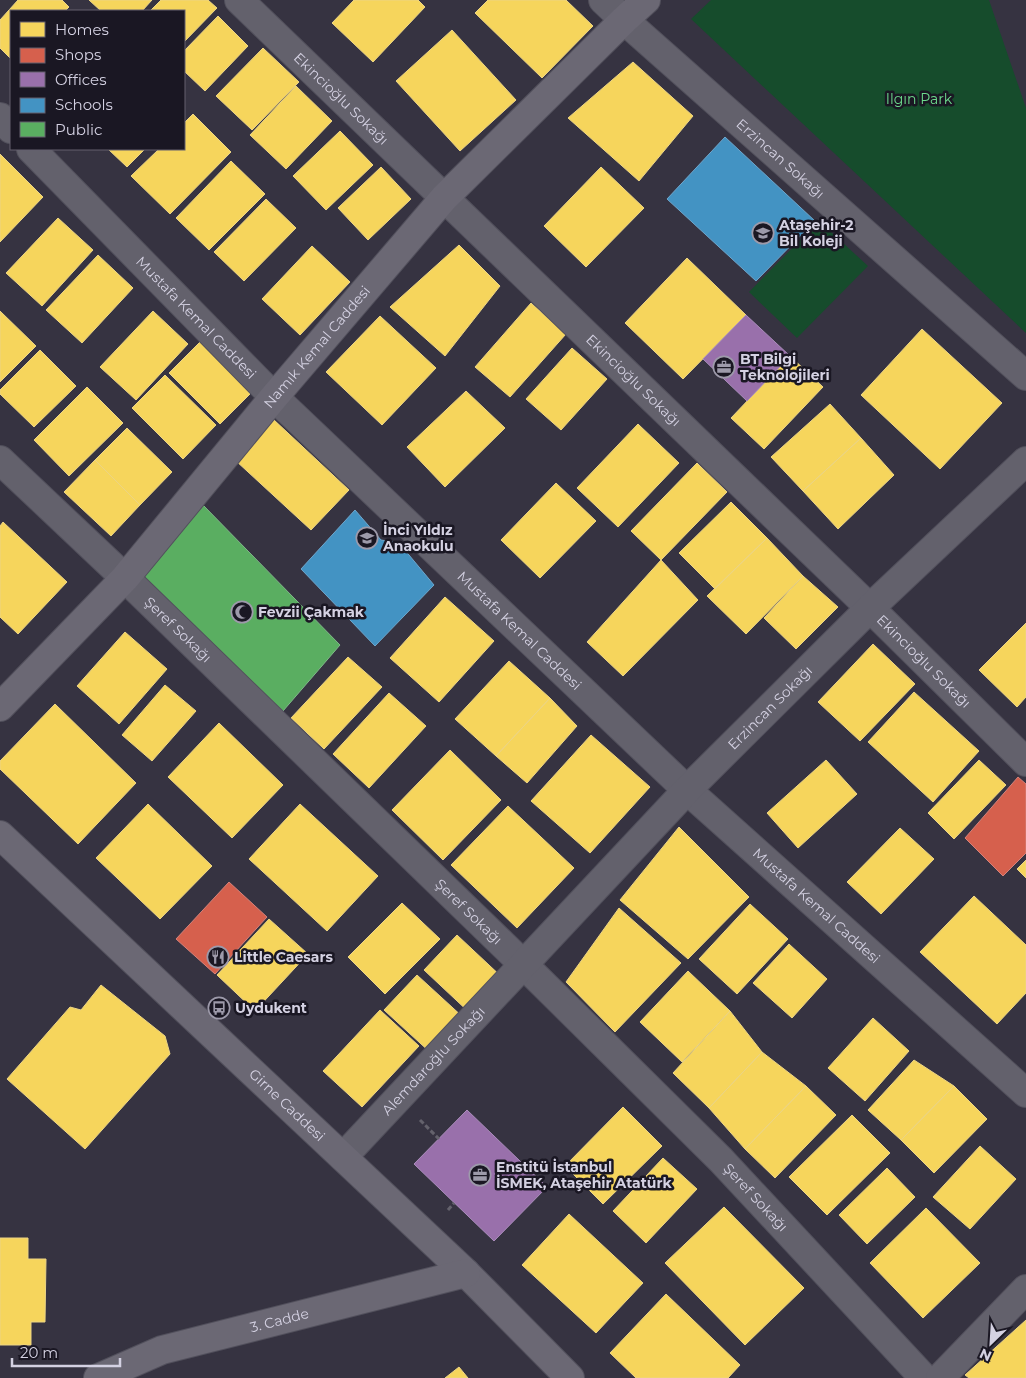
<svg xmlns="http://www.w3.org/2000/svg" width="1026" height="1378" font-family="Montserrat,sans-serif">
	<rect width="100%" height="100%" fill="#363341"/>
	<!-- green -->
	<path fill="#164c2c" d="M 711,0 L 989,0 L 1026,108 L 1026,333 L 691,19 Z
		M 819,221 L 868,266 L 797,338 L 749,292 Z"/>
	<!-- homes -->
	<path fill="#f6d55c" stroke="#ecd484" d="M 18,0 L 62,0 L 69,7 L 65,11 L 11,11 L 11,59 L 0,48 L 0,20 Z
		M 89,0 L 152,0 L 142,11 L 101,11 Z
		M 161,0 L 208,0 L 217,8 L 184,42 L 184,11 L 150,11 Z
		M 354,0 L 418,0 L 425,7 L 373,62 L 332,23 Z
		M 488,0 L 566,0 L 593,26 L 542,78 L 475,13 Z
		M 218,16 L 248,46 L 205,91 L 184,71 L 184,51 Z
		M 452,30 L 516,100 L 460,151 L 396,81 Z
		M 263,48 L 299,82 L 252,130 L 216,96 Z
		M 633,62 L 693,116 L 639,181 L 568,118 Z
		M 296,86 L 332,121 L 286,169 L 250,135 Z
		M 193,114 L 231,152 L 170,214 L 131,176 L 159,149 L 184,149 L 184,123 Z
		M 340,131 L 373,165 L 326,210 L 293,176 Z
		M 108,149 L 145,149 L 127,167 Z
		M 0,154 L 43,197 L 0,242 Z
		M 231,161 L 265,194 L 209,250 L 176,218 Z
		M 381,167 L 411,199 L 368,240 L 338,208 Z
		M 601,167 L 644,208 L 586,267 L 544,226 Z
		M 266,199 L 296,228 L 244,281 L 214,252 Z
		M 58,218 L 93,250 L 42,306 L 6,273 Z
		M 459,245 L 500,286 L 445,356 L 390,307 Z
		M 312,246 L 350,282 L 300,335 L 262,299 Z
		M 98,255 L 133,288 L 82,343 L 46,310 Z
		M 687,258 L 746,315 L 683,379 L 625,323 Z
		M 531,303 L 566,334 L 510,397 L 475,367 Z
		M 0,311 L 36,346 L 0,382 Z
		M 153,311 L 188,344 L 136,400 L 100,367 Z
		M 380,316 L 436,368 L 382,425 L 326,372 Z
		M 922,329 L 1002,403 L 940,469 L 861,395 Z
		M 202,340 L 253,391 L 220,424 L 169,373 Z
		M 572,348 L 607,379 L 561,430 L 526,399 Z
		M 40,350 L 76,386 L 34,427 L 0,394 L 0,390 Z
		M 790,356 L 823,387 L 764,449 L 731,418 Z
		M 165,375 L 216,425 L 183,459 L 132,408 Z
		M 87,387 L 123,423 L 69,476 L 34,440 Z
		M 466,391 L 505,428 L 445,487 L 407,447 Z
		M 830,404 L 861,438 L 803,491 L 771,457 Z
		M 273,419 L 349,490 L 311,530 L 235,460 Z
		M 638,424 L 679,463 L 618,527 L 577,488 Z
		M 127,428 L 172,472 L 140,505 L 95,460 Z
		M 861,438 L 894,475 L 838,529 L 803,491 Z
		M 95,460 L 140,505 L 111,536 L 64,492 Z
		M 697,463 L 727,492 L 661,560 L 631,531 Z
		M 556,483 L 596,521 L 540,578 L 501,540 Z
		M 731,502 L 767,538 L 715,589 L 679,553 Z
		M 3,522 L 67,582 L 18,634 L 0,617 L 0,526 Z
		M 767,538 L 803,576 L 746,634 L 707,596 Z
		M 661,560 L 698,600 L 623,676 L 587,642 Z
		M 803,576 L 838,607 L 796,649 L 764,618 Z
		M 445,597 L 494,641 L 439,702 L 390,658 Z
		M 1026,623 L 1026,697 L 1017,707 L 979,670 Z
		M 125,632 L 167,669 L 119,724 L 77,686 Z
		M 873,644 L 915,684 L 860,741 L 818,702 Z
		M 348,657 L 382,687 L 324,749 L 291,718 Z
		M 509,661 L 550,698 L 496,756 L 455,719 Z
		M 165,685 L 196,711 L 152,761 L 122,735 Z
		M 914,692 L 979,751 L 933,802 L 868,742 Z
		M 389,693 L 426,726 L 369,788 L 333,754 Z
		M 550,698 L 577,726 L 527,783 L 496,756 Z
		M 55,704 L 136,783 L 78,844 L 0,769 L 0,761 Z
		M 219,723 L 283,785 L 232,838 L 168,777 Z
		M 591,735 L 650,787 L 590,853 L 531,801 Z
		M 450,750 L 501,800 L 443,860 L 392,810 Z
		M 826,760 L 857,794 L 798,848 L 767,813 Z
		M 979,760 L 1006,785 L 954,839 L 928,813 Z
		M 148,804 L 212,866 L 160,919 L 96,858 Z
		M 300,804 L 378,876 L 327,931 L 249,859 Z
		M 508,806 L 574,868 L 517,928 L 451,865 Z
		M 679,827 L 749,897 L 688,959 L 620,900 Z
		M 900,828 L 934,859 L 881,914 L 847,882 Z
		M 1026,860 L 1026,878 L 1017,869 Z
		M 974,896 L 1026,945 L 1026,993 L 997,1024 L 920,952 Z
		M 402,903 L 440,939 L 385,994 L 348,957 Z
		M 750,904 L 788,939 L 737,994 L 699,959 Z
		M 619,908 L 681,963 L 615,1032 L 566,982 Z
		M 269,919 L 308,954 L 255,1011 L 217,975 Z
		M 457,935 L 505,980 L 472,1015 L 424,970 Z
		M 789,944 L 827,979 L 792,1018 L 753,983 Z
		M 688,971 L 730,1011 L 682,1062 L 640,1022 Z
		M 417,975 L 465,1019 L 432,1054 L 384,1010 Z
		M 101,985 L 165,1036 L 170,1054 L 85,1149 L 7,1079 L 70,1007 L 81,1010 Z
		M 380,1010 L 419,1046 L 362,1107 L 323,1071 Z
		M 730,1011 L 762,1052 L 709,1108 L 673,1073 Z
		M 873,1018 L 909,1051 L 865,1101 L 828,1068 Z
		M 762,1052 L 806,1086 L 745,1149 L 709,1108 Z
		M 914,1060 L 954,1086 L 901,1140 L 868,1110 Z
		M 806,1086 L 836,1115 L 775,1178 L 745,1149 Z
		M 954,1086 L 987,1119 L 934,1173 L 901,1140 Z
		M 623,1107 L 662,1146 L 603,1204 L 565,1166 Z
		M 852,1115 L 890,1153 L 827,1215 L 789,1177 Z
		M 980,1146 L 1016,1179 L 970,1229 L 933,1197 Z
		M 663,1158 L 697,1189 L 646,1243 L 613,1211 Z
		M 887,1168 L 915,1197 L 867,1244 L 839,1215 Z
		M 724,1207 L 804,1288 L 745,1345 L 665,1263 Z
		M 926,1208 L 980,1263 L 923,1318 L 870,1263 Z
		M 569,1214 L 643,1283 L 596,1333 L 522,1265 Z
		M 0,1238 L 28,1238 L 28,1259 L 46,1259 L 45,1322 L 31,1322 L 31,1345 L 0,1345 Z
		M 666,1294 L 740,1365 L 728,1378 L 636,1378 L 610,1353 Z
		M 1026,1320 L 1026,1378 L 969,1378 L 965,1375 Z
		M 459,1367 L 468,1378 L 445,1378 Z"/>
	<!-- shops -->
	<path fill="#d6604d" stroke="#d5827a" d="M 1018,777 L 1026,784 L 1026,853 L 1003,876 L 965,838 Z
		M 229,882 L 267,917 L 215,974 L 176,939 Z"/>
	<!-- offices -->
	<path fill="#9970ab" stroke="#ab8dbc" d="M 746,315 L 790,356 L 747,401 L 703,359 Z
		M 467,1110 L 547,1187 L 494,1241 L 414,1164 Z"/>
	<!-- schools -->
	<path fill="#4393c3" stroke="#6ea6cc" d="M 725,137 L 815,221 L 756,281 L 667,199 Z
		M 355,510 L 381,540 L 399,543 L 434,585 L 375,646 L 301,569 Z"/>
	<!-- public -->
	<path fill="#5aae61" stroke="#7fb888" d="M 202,504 L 340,645 L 283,711 L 142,579 Z"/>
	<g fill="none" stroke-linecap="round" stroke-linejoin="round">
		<!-- street casing -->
		<g stroke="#52505c" stroke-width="30">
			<g id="street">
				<path id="s1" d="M 239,0 L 870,608 L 1026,762"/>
				<path id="s2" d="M 603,0 L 624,20 L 1026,376"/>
				<path d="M 0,117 L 11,129"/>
				<path id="s3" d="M 31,149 L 274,397 L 687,790 L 1026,1093"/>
				<path id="s4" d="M 0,460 L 125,578 L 523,964 L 721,1160 L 924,1378"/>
				<path id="s5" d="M 343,1157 L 687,790 L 870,608 L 1026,461"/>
				<path d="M 940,1378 L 1026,1289"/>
			</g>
		</g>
		<!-- secondary casing -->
		<g stroke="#52505c" stroke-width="30">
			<g id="secondary">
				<path id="s6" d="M 0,707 L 125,578 L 274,397 L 444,198 L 624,20 L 646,0"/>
				<path id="s7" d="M 0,835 L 466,1273 L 570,1378"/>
				<path id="s8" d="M 98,1378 L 162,1350 L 466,1273"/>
			</g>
		</g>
		<!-- path -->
		<path stroke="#64626c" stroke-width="3" stroke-dasharray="5 2.5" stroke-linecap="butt" d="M 420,1120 L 439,1139
			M 448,1210 L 454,1203"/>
		<!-- street -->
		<use href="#street" stroke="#63616c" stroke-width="28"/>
		<!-- secondary -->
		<use href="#secondary" stroke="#6b6874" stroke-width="28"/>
	</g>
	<!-- icons -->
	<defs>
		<g id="school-ring" transform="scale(1.125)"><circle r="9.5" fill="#1a1723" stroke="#9d9aaa" stroke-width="1.5"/><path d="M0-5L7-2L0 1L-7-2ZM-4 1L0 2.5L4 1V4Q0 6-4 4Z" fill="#9d9aaa"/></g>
		<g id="office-ring" transform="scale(1.125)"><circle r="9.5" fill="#1a1723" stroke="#9d9aaa" stroke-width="1.5"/><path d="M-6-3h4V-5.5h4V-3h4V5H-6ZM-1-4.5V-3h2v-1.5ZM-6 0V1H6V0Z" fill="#9d9aaa"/></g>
		<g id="mosque-ring" transform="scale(1.125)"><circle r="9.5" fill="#1a1723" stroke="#9d9aaa" stroke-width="1.5"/><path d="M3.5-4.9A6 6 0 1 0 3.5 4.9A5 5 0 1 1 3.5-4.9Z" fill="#9d9aaa"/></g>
		<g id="restaurant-ring" transform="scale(1.125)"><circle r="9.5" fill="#1a1723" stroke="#9d9aaa" stroke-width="1.5"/><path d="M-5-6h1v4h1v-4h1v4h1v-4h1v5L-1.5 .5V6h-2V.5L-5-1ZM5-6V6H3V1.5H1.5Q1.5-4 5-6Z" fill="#9d9aaa"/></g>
		<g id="bus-ring" transform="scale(1.125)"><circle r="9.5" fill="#1a1723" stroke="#9d9aaa" stroke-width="1.5"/><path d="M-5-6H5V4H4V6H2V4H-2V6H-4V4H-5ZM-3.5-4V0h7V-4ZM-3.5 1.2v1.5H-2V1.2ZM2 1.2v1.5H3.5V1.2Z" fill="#9d9aaa"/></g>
	</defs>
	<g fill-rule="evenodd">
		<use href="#school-ring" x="763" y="233"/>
		<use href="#office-ring" x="724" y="367"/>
		<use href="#school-ring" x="367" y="538"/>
		<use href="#mosque-ring" x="242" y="612"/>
		<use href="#restaurant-ring" x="218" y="957"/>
		<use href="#bus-ring" x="219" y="1008"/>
		<use href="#office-ring" x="480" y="1175"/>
	</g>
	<g text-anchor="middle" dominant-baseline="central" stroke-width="5" stroke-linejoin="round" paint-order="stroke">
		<!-- street labels -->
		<g font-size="14" fill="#d4d1e2" stroke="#1a1723">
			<text stroke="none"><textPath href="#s1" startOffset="142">Ekincioğlu Sokağı</textPath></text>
			<text stroke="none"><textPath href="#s2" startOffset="238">Erzincan Sokağı</textPath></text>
			<text stroke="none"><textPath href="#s3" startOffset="236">Mustafa Kemal Caddesi</textPath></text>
			<text stroke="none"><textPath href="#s6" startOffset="480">Namık Kemal Caddesi</textPath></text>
			<text stroke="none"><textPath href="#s1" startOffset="548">Ekincioğlu Sokağı</textPath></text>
			<text stroke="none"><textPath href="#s4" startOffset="246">Şeref Sokağı</textPath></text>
			<text stroke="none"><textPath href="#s3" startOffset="686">Mustafa Kemal Caddesi</textPath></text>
			<text stroke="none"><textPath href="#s1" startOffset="952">Ekincioğlu Sokağı</textPath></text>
			<text stroke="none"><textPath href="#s5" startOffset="620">Erzincan Sokağı</textPath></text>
			<text stroke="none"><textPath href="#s3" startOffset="1091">Mustafa Kemal Caddesi</textPath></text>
			<text stroke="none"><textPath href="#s4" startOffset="651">Şeref Sokağı</textPath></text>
			<text stroke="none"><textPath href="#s5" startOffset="132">Alemdaroğlu Sokağı</textPath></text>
			<text stroke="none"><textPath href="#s7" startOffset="394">Girne Caddesi</textPath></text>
			<text stroke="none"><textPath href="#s4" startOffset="1056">Şeref Sokağı</textPath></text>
			<text stroke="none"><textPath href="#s8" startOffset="191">3. Cadde</textPath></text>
		</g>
		<!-- park labels -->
		<g font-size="14" fill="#6dda8d" stroke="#1a1723">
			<text x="919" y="99">Ilgın Park</text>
		</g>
		<!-- poi labels -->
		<g font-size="14" font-weight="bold" fill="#d4d1e2" stroke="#1a1723" text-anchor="start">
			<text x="779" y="225">Ataşehir-2<tspan x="779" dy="16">Bil Koleji</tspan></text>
			<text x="740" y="359">BT Bilgi<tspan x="740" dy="16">Teknolojileri</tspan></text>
			<text x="383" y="530">İnci Yıldız<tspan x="383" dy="16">Anaokulu</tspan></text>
			<text x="258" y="612">Fevzii Çakmak</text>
			<text x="234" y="957">Little Caesars</text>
			<text x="235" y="1008">Uydukent</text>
			<text x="496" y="1167">Enstitü İstanbul<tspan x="496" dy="16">İSMEK, Ataşehir Atatürk</tspan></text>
		</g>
	</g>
	<!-- legend -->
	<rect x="10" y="10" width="175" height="140" fill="#1a1723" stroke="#64616f"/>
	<rect x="20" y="22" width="25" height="15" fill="#f6d55c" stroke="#64616f"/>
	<text x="55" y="35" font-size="15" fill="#d4d1e2">Homes</text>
	<rect x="20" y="48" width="25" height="15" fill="#d6604d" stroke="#64616f"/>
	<text x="55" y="60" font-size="15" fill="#d4d1e2">Shops</text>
	<rect x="20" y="72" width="25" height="15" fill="#9970ab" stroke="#64616f"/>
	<text x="55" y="85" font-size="15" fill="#d4d1e2">Offices</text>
	<rect x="20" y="98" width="25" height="15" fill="#4393c3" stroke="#64616f"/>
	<text x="55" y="110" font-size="15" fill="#d4d1e2">Schools</text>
	<rect x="20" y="122" width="25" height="15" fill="#5aae61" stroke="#64616f"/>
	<text x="55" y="135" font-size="15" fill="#d4d1e2">Public</text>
	<!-- north arrow -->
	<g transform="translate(991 1343) rotate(205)" stroke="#1a1723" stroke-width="4" paint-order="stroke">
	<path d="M0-4L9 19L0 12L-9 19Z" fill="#d4d1e2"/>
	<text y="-8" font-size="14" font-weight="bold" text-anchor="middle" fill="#d4d1e2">N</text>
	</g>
	<!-- scale -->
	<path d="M12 1358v8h108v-8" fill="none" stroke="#d4d1e2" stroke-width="2.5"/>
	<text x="20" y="1358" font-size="15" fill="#d4d1e2" stroke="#1a1723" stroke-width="4" paint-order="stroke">20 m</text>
</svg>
